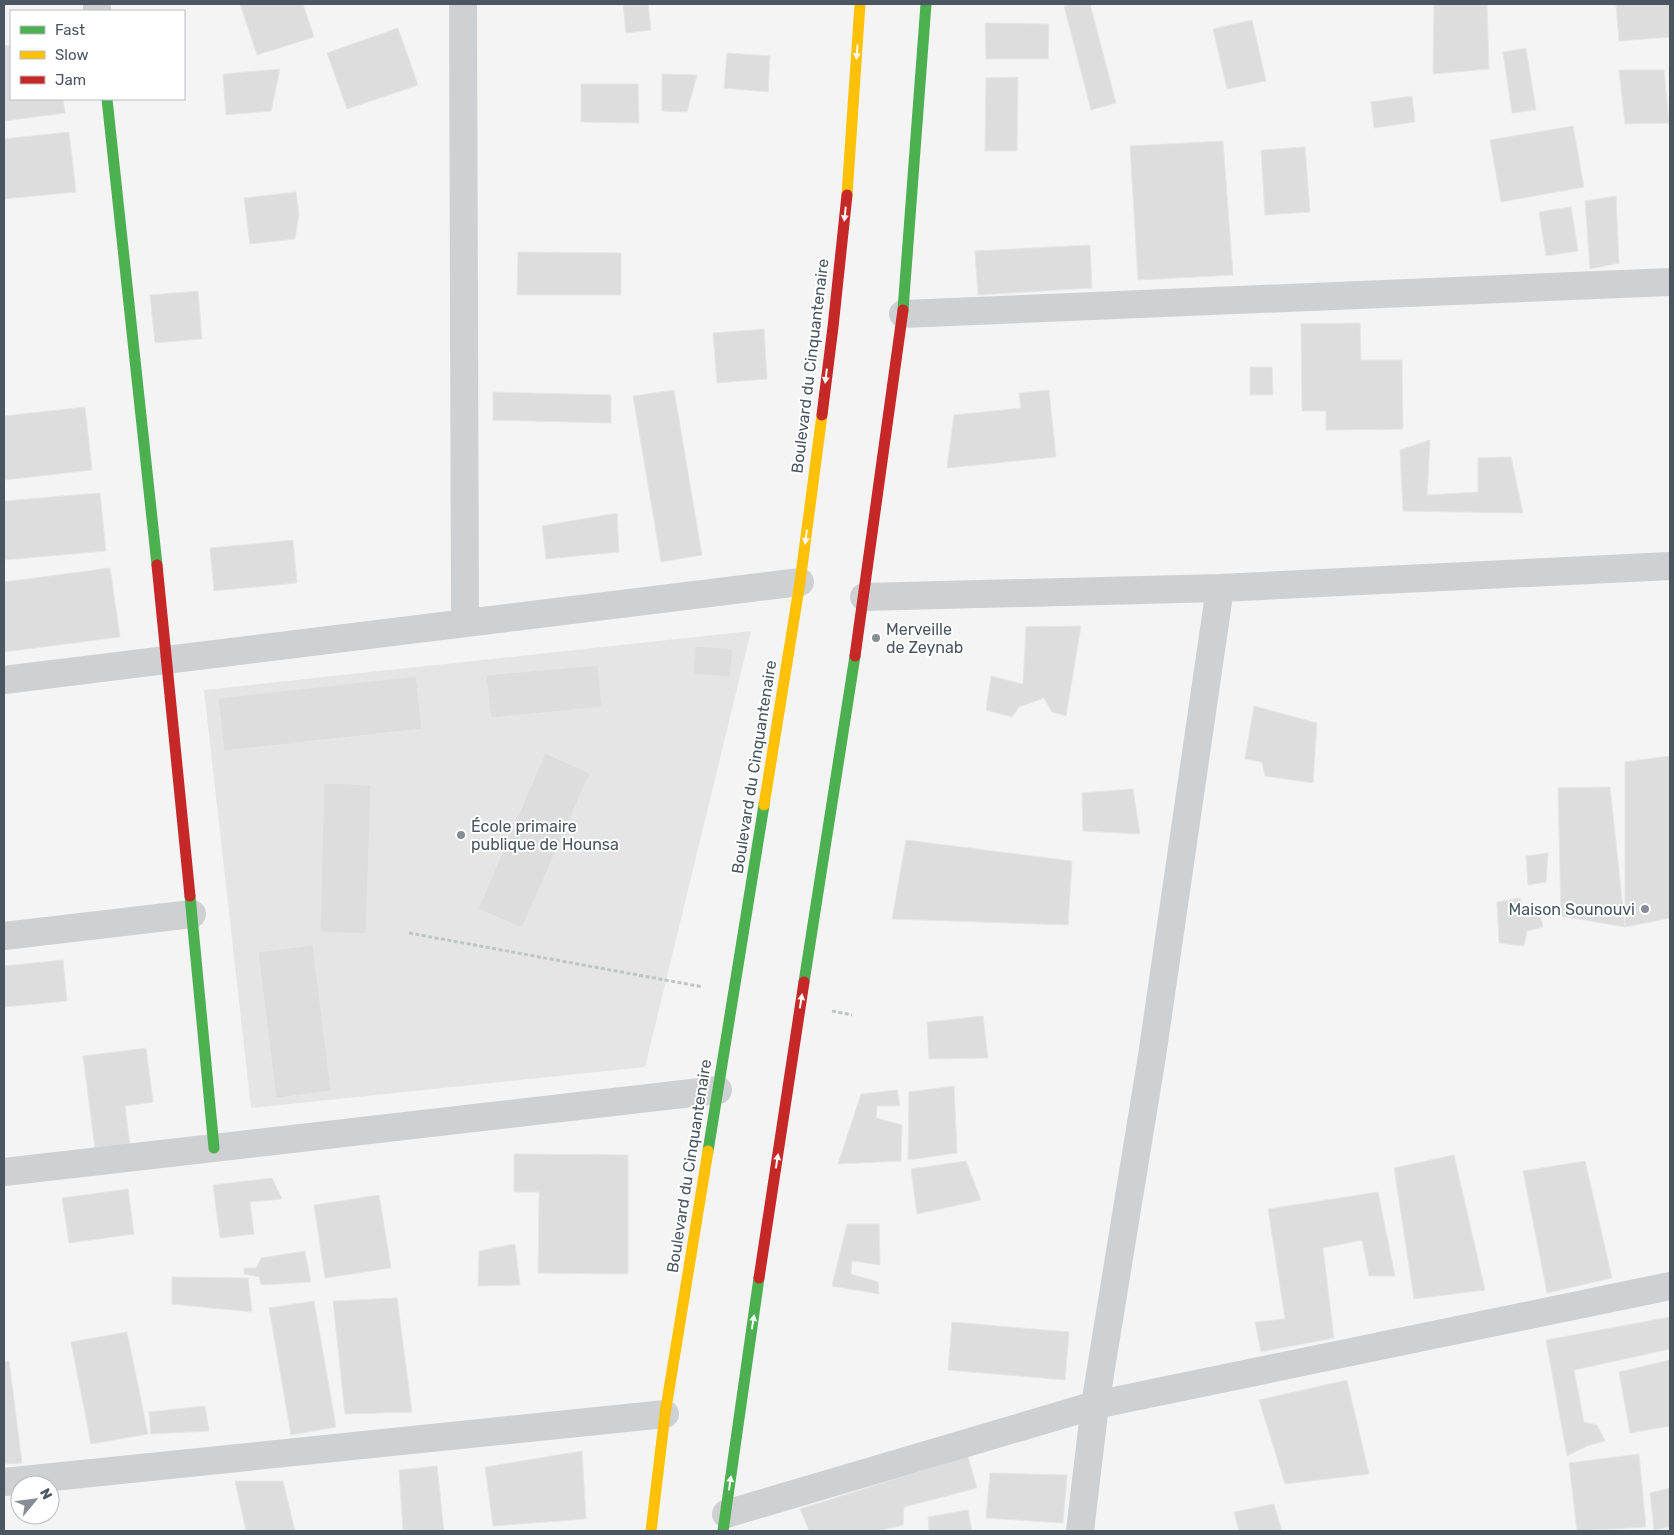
<svg xmlns="http://www.w3.org/2000/svg" width="1674" height="1535" font-family="Rubik,sans-serif">
	<rect width="100%" height="100%" fill="#f4f4f4"/>
	<!-- education -->
	<path fill="#e6e5e6" d="M 751,631 L 645,1067 L 251,1108 L 204,690 Z"/>
	<!-- building -->
	<path fill="#ddddde" stroke="#e5e6e7" d="M 240,4 L 303,4 L 314,37 L 257,55 Z
		M 623,4 L 648,4 L 651,30 L 626,33 Z
		M 1072,4 L 1090,4 L 1116,103 L 1091,110 L 1064,6 Z
		M 1434,4 L 1487,4 L 1489,69 L 1433,74 Z
		M 1616,4 L 1670,4 L 1670,37 L 1619,41 Z
		M 1252,20 L 1266,81 L 1227,89 L 1213,29 Z
		M 985,23 L 1049,24 L 1048,59 L 986,59 Z
		M 398,28 L 418,85 L 347,109 L 327,53 Z
		M 11,45 L 11,99 L 63,99 L 65,113 L 4,121 L 4,46 Z
		M 1526,48 L 1536,110 L 1512,113 L 1503,52 Z
		M 727,53 L 770,56 L 768,92 L 724,88 Z
		M 280,69 L 271,111 L 226,115 L 223,74 Z
		M 1619,70 L 1664,70 L 1669,123 L 1625,124 Z
		M 662,74 L 697,75 L 687,112 L 662,111 Z
		M 1018,77 L 1017,151 L 985,151 L 986,78 Z
		M 581,84 L 638,84 L 639,123 L 581,122 Z
		M 1412,96 L 1415,122 L 1374,128 L 1371,102 Z
		M 1573,126 L 1584,187 L 1501,202 L 1490,140 Z
		M 69,132 L 76,192 L 4,199 L 4,139 Z
		M 1223,141 L 1233,275 L 1138,280 L 1130,146 Z
		M 1305,147 L 1310,212 L 1265,215 L 1261,150 Z
		M 296,192 L 299,214 L 295,239 L 250,244 L 244,198 Z
		M 1616,196 L 1619,263 L 1590,269 L 1585,201 Z
		M 1571,207 L 1578,251 L 1546,256 L 1539,212 Z
		M 1090,245 L 1092,288 L 978,295 L 975,251 Z
		M 518,252 L 621,253 L 621,295 L 517,295 Z
		M 198,291 L 202,339 L 155,343 L 150,295 Z
		M 1360,323 L 1361,360 L 1402,360 L 1403,429 L 1326,430 L 1326,411 L 1302,411 L 1301,324 Z
		M 764,329 L 767,379 L 717,383 L 713,333 Z
		M 1250,367 L 1272,367 L 1273,395 L 1250,395 Z
		M 674,390 L 702,555 L 661,562 L 633,396 Z
		M 1049,390 L 1056,457 L 947,468 L 954,415 L 1021,408 L 1019,393 Z
		M 493,392 L 611,395 L 611,423 L 493,420 Z
		M 85,407 L 92,470 L 4,480 L 4,416 Z
		M 1430,440 L 1427,495 L 1478,492 L 1478,458 L 1511,457 L 1523,513 L 1403,511 L 1400,450 Z
		M 100,493 L 106,551 L 4,560 L 4,501 Z
		M 617,513 L 619,552 L 546,559 L 542,526 Z
		M 293,540 L 297,583 L 214,591 L 210,548 Z
		M 110,568 L 120,637 L 4,652 L 4,582 Z
		M 1081,626 L 1066,716 L 1052,712 L 1044,698 L 1019,707 L 1012,717 L 986,710 L 991,676 L 1023,684 L 1026,627 Z
		M 695,646 L 733,649 L 730,677 L 693,674 Z
		M 598,665 L 602,707 L 491,718 L 486,675 Z
		M 416,676 L 422,729 L 224,751 L 218,698 Z
		M 1254,706 L 1317,723 L 1313,783 L 1265,776 L 1262,762 L 1245,759 Z
		M 545,753 L 590,773 L 522,928 L 478,909 Z
		M 1670,756 L 1670,918 L 1625,927 L 1625,762 Z
		M 324,783 L 371,785 L 366,934 L 320,932 Z
		M 1610,787 L 1625,927 L 1561,916 L 1558,788 Z
		M 1133,789 L 1140,834 L 1083,831 L 1082,793 Z
		M 906,840 L 1072,861 L 1068,925 L 892,919 Z
		M 1548,853 L 1546,882 L 1528,885 L 1526,856 Z
		M 1520,898 L 1523,907 L 1538,905 L 1543,927 L 1527,931 L 1524,946 L 1499,943 L 1497,902 Z
		M 313,945 L 331,1091 L 276,1098 L 258,952 Z
		M 63,960 L 67,1001 L 4,1007 L 4,966 Z
		M 983,1016 L 988,1058 L 929,1059 L 927,1022 Z
		M 146,1048 L 153,1102 L 125,1106 L 131,1153 L 96,1157 L 83,1056 Z
		M 954,1086 L 957,1153 L 908,1160 L 909,1092 Z
		M 897,1090 L 900,1106 L 877,1106 L 876,1118 L 902,1125 L 901,1161 L 838,1164 L 861,1094 Z
		M 514,1154 L 628,1155 L 628,1274 L 538,1273 L 539,1192 L 514,1192 Z
		M 1454,1155 L 1485,1290 L 1414,1299 L 1394,1168 Z
		M 966,1161 L 981,1200 L 917,1214 L 911,1169 Z
		M 1585,1161 L 1612,1278 L 1547,1293 L 1523,1171 Z
		M 272,1178 L 282,1199 L 250,1202 L 254,1234 L 220,1238 L 213,1185 Z
		M 128,1189 L 134,1234 L 69,1243 L 62,1198 Z
		M 1378,1192 L 1395,1276 L 1369,1276 L 1362,1240 L 1323,1248 L 1334,1338 L 1261,1352 L 1255,1322 L 1285,1319 L 1268,1209 Z
		M 379,1195 L 391,1268 L 325,1278 L 314,1205 Z
		M 847,1224 L 879,1224 L 880,1265 L 852,1261 L 851,1274 L 878,1282 L 879,1294 L 832,1286 Z
		M 515,1244 L 520,1285 L 478,1286 L 479,1251 Z
		M 305,1251 L 311,1282 L 261,1285 L 259,1277 L 244,1274 L 244,1268 L 256,1268 L 261,1258 Z
		M 172,1277 L 248,1278 L 252,1312 L 172,1304 Z
		M 397,1298 L 412,1412 L 345,1414 L 333,1301 Z
		M 314,1301 L 336,1427 L 291,1435 L 269,1308 Z
		M 1670,1317 L 1670,1349 L 1574,1370 L 1584,1422 L 1597,1425 L 1605,1441 L 1587,1446 L 1567,1456 L 1546,1340 Z
		M 952,1322 L 1069,1332 L 1065,1380 L 948,1370 Z
		M 127,1332 L 148,1434 L 91,1444 L 71,1342 Z
		M 1670,1360 L 1670,1426 L 1630,1433 L 1619,1372 Z
		M 9,1361 L 22,1463 L 4,1464 L 4,1362 Z
		M 1347,1380 L 1369,1474 L 1285,1484 L 1259,1400 Z
		M 205,1406 L 209,1431 L 151,1434 L 149,1412 Z
		M 582,1451 L 586,1519 L 493,1526 L 485,1467 Z
		M 1639,1454 L 1646,1527 L 1577,1531 L 1569,1463 Z
		M 968,1456 L 977,1488 L 904,1507 L 903,1525 L 878,1531 L 809,1531 L 800,1509 Z
		M 437,1466 L 444,1531 L 403,1531 L 399,1470 Z
		M 990,1473 L 1067,1475 L 1063,1523 L 986,1518 Z
		M 235,1481 L 283,1481 L 295,1531 L 246,1531 Z
		M 1670,1488 L 1670,1527 L 1654,1530 L 1650,1493 Z
		M 1274,1504 L 1282,1531 L 1239,1531 L 1234,1512 Z
		M 968,1510 L 972,1531 L 929,1531 L 928,1517 Z"/>
	<g fill="none" stroke-linecap="round" stroke-linejoin="round">
		<!-- path -->
		<path stroke="#bcc7c4" stroke-width="3" stroke-dasharray="4 2.5" stroke-linecap="butt" d="M 409,933 L 703,987
			M 832,1011 L 852,1015"/>
		<!-- street -->
		<path stroke="#ced0d2" stroke-width="28" d="M 97,4 L 97,11
			M 463,4 L 465,623
			M 903,314 L 1670,282
			M 864,597 L 1220,588 L 1670,566
			M 4,680 L 800,582
			M 4,936 L 192,914
			M 4,1172 L 718,1090
			M 4,1482 L 665,1414
			M 726,1514 L 1095,1405 L 1670,1286
			M 1080,1531 L 1095,1405 L 1152,1056 L 1220,588"/>
		<!-- fast -->
		<path stroke="#4caf50" stroke-width="11" d="M 107,99 L 157,565
			M 903,310 L 926,4
			M 190,896 L 214,1148
			M 804,982 L 855,656
			M 708,1151 L 764,805
			M 723,1531 L 759,1278"/>
		<!-- slow -->
		<path stroke="#ffc107" stroke-width="11" d="M 847,195 L 860,4
			M 764,805 L 800,582 L 822,415
			M 651,1531 L 665,1414 L 708,1151"/>
		<!-- jam -->
		<path stroke="#c62828" stroke-width="11" d="M 822,415 L 833,327 L 847,195
			M 157,565 L 190,896
			M 855,656 L 903,310
			M 759,1278 L 804,982"/>
	</g>
	<!-- one-way arrows -->
	<defs><path id="oneway-solid" d="M-6-.8H1V-3.2L6.5 0L1 3.2V.8H-6Z" transform="scale(1.25)"/></defs>
	<g fill="#f6fbf6">
		<use href="#oneway-solid" transform="translate(857 52) rotate(94)"/>
		<use href="#oneway-solid" transform="translate(845 214) rotate(96)"/>
		<use href="#oneway-solid" transform="translate(826 376) rotate(97)"/>
		<use href="#oneway-solid" transform="translate(806 537) rotate(97)"/>
		<use href="#oneway-solid" transform="translate(801 1001) rotate(-81)"/>
		<use href="#oneway-solid" transform="translate(777 1161) rotate(-81)"/>
		<use href="#oneway-solid" transform="translate(753 1322) rotate(-81)"/>
		<use href="#oneway-solid" transform="translate(730 1483) rotate(-82)"/>
	</g>
	<!-- markers -->
	<g fill="#868d94" stroke="#fff" stroke-width="2">
		<circle cx="876" cy="638" r="5"/>
		<circle cx="461" cy="835" r="5"/>
		<circle cx="1645" cy="909" r="5"/>
	</g>
	<g text-anchor="middle" dominant-baseline="central" stroke-width="4" stroke-linejoin="round" paint-order="stroke">
		<!-- street labels -->
		<g font-size="16" fill="#4a5661" stroke="#fff">
			<text transform="translate(810 366) rotate(-83)">Boulevard du Cinquantenaire</text>
			<text transform="translate(754 767) rotate(-81)">Boulevard du Cinquantenaire</text>
			<text transform="translate(689 1166) rotate(-81)">Boulevard du Cinquantenaire</text>
		</g>
		<!-- poi labels -->
		<g font-size="16" fill="#4a5661" stroke="#fff" text-anchor="start">
			<text x="886" y="629">Merveille<tspan x="886" dy="18">de Zeynab</tspan></text>
			<text x="471" y="826">École primaire<tspan x="471" dy="18">publique de Hounsa</tspan></text>
			<text x="1635" y="909" text-anchor="end">Maison Sounouvi</text>
		</g>
	</g>
	<!-- border -->
	<rect width="1674" height="1535" fill="none" stroke="#4a5661" stroke-width="10"/>
	<!-- legend -->
	<rect x="10" y="10" width="175" height="90" fill="#ffffff" stroke="#b7bbc0"/>
	<rect x="20" y="26" width="25" height="8" fill="#4caf50" stroke="#b7bbc0"/>
	<text x="55" y="35" font-size="15" fill="#4a5661">Fast</text>
	<rect x="20" y="51" width="25" height="8" fill="#ffc107" stroke="#b7bbc0"/>
	<text x="55" y="60" font-size="15" fill="#4a5661">Slow</text>
	<rect x="20" y="76" width="25" height="8" fill="#c62828" stroke="#b7bbc0"/>
	<text x="55" y="85" font-size="15" fill="#4a5661">Jam</text>
	<!-- north arrow -->
	<g transform="translate(35 1500) rotate(61)"><circle r="24" fill="#ffffff" stroke="#b7bbc0"/>
	<path d="M0-4L9 19L0 12L-9 19Z" fill="#868d94"/>
	<text y="-8" font-size="14" font-weight="bold" text-anchor="middle" fill="#4a5661">N</text>
	</g>
</svg>
